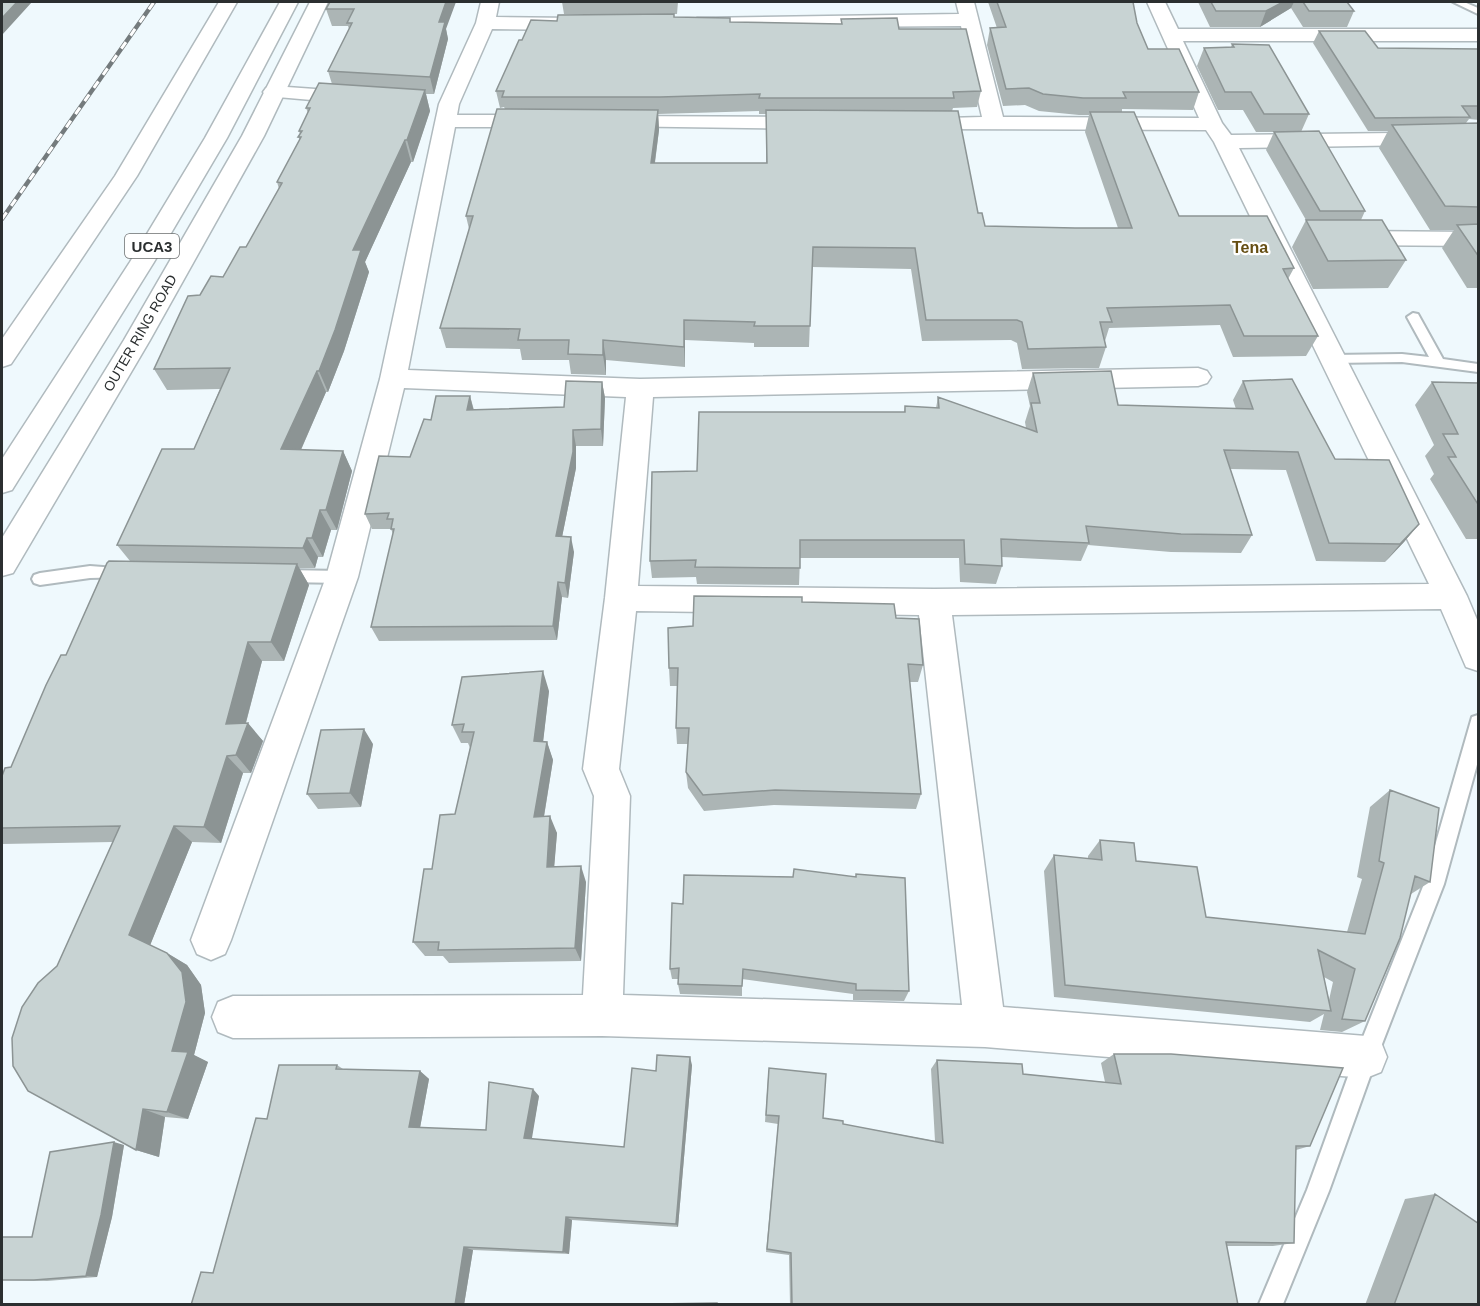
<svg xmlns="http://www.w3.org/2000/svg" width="1480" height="1306" font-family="Arial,sans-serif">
	<rect width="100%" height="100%" fill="#eff9fd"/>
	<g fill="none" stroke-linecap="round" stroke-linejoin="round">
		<!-- service casing -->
		<g stroke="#b0babe" stroke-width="4">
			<path id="service" d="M 1453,2 L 1464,2 L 1478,8 L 1478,14 Z
				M 1413,313 L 1418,314 L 1443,359 L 1478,364 L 1478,372 L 1402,362 L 1332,363 L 1325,359 L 1332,355 L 1402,354 L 1429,357 L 1407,317 Z
				M 90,566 L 129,569 L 131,573 L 129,577 L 90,578 L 40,585 L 34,583 L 32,579 L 34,575 L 40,573 Z
				M 284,570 L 342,571 L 348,573 L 350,577 L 348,581 L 342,583 L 284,582 L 278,580 L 276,576 L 278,572 Z
				M 1478,715 L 1478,761 L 1444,884 L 1377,1057 L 1329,1191 L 1283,1304 L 1259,1304 L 1307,1190 L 1355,1057 L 1424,884 L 1472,717 Z"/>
		</g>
		<!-- minor casing -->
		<g stroke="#b0babe" stroke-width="3">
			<path id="minor" d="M 481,2 L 499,2 L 496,17 L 575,18 L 582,20 L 584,24 L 582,28 L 575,30 L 492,29 L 459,104 L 457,115 L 538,115 L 545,117 L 549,121 L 545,125 L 538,127 L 455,127 L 408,370 L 640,379 L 1198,368 L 1207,371 L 1211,377 L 1207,383 L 1198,386 L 653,397 L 638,586 L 934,589 L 1429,584 L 1214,142 L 1206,130 L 917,129 L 910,127 L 906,123 L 910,119 L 982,117 L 961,26 L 704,28 L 697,26 L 695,22 L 697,18 L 959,14 L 956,2 L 974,2 L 1003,117 L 1199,118 L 1147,2 L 1165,2 L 1178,29 L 1478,29 L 1478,41 L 1183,41 L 1222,123 L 1231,135 L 1478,132 L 1478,144 L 1239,148 L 1467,596 L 1478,622 L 1478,671 L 1466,667 L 1441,609 L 952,615 L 1003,1007 L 1366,1036 L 1381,1042 L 1387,1057 L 1381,1072 L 1366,1078 L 985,1047 L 602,1036 L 233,1038 L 218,1032 L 212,1017 L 218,1002 L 233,996 L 583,995 L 594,796 L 583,769 L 605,598 L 626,397 L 404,388 L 358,577 L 231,940 L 225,954 L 211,960 L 197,954 L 191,940 L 326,577 L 380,379 L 439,104 L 476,23 ZM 636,611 L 919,615 L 962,1005 L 623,995 L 630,796 L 619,769 Z
				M 273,86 L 357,92 L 364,94 L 367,98 L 364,102 L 357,104 L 266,96 L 263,92 L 266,88 Z
				M 614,116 L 811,117 L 818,119 L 822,123 L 818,127 L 811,129 L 607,126 L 603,122 L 607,118 Z
				M 1348,231 L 1478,232 L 1478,246 L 1348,245 L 1340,243 L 1336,238 L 1340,233 Z"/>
		</g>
		<!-- secondary casing -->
		<g stroke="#b0babe" stroke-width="3">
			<path id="secondary" d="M 310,2 L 328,2 L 264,136 L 150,340 L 13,573 L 2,576 L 2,538 L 124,340 L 242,136 Z"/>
		</g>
		<!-- primary casing -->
		<g stroke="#b0babe" stroke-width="3">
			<path id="primary" d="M 219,2 L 237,2 L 137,176 L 11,364 L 2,367 L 2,339 L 115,176 Z
				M 280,2 L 298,2 L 227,138 L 154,262 L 12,490 L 2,493 L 2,459 L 130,262 L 205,138 Z"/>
		</g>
		<!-- service -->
		<use href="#service" fill="#fff" fill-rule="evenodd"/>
		<!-- minor -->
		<use href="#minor" fill="#fff" fill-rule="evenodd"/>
		<!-- secondary -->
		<use href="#secondary" fill="#fff" fill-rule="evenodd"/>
		<!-- primary -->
		<use href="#primary" fill="#fff" fill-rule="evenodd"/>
		<!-- rail casing -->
		<g stroke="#747b7d" stroke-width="4.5">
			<path id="rail" d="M 2,219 L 154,2"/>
		</g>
		<!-- rail -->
		<use href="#rail" stroke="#fff" stroke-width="3" stroke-dasharray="8" stroke-linecap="butt"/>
	</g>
	<!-- wall -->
	<path fill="#acb5b5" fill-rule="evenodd" d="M 330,2 L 446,29 L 448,39 L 434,94 L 426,94 L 430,111 L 413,162 L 411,162 L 365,262 L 369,272 L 344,351 L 328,392 L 326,392 L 301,450 L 343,451 L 352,471 L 337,530 L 331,530 L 323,557 L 318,557 L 315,568 L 299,568 L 309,585 L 284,661 L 262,661 L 246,723 L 263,741 L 251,773 L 243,773 L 221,843 L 192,842 L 150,945 L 167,953 L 187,965 L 201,985 L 205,1013 L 194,1055 L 208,1062 L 188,1119 L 165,1117 L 159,1157 L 136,1150 L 57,966 L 113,842 L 2,844 L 2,776 L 11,767 L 66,655 L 130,561 L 117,545 L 194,449 L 220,389 L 167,390 L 154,369 L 200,295 L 223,277 L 246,247 L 279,189 L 277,182 L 300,140 L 298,137 L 300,134 L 299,131 L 308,113 L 306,108 L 332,84 L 328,71 L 349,29 L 348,26 L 332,26 L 326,9 Z
		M 562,2 L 678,2 L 677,14 L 564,14 Z
		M 988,2 L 1133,2 L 1137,23 L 1148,49 L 1199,92 L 1193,110 L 1122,109 L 1122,112 L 1179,216 L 1294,268 L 1288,279 L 1318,336 L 1306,356 L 1233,357 L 1220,325 L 1109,328 L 1105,341 L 1106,347 L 1099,368 L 1022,369 L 1017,343 L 1011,340 L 922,341 L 911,269 L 812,267 L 809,347 L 754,347 L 754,343 L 685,340 L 685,367 L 606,360 L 606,375 L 571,374 L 569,360 L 522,360 L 520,349 L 446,348 L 440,328 L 469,229 L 466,216 L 505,109 L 504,107 L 500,108 L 496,91 L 522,40 L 557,21 L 675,17 L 730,22 L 841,24 L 841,19 L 899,29 L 981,91 L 977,107 L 953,108 L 952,111 L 978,213 L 985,226 L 1075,228 L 1118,228 L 1085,132 L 1089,115 L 1079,115 L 1039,111 L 1025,105 L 1003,106 L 987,45 L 990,28 L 997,28 ZM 759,111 L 759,114 L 766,114 L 766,163 L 655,163 L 659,130 L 658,114 Z
		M 1198,2 L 1347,2 L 1354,11 L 1347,27 L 1303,27 L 1291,8 L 1260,27 L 1210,27 Z
		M 1319,31 L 1378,48 L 1479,49 L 1479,120 L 1469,119 L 1466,123 L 1479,123 L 1479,288 L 1467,288 L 1442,248 L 1454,230 L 1430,230 L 1379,148 L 1388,131 L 1368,131 L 1313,43 Z
		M 1232,44 L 1309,114 L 1301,132 L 1365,211 L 1361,220 L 1406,260 L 1388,288 L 1313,289 L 1292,247 L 1306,220 L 1266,150 L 1274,132 L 1256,132 L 1243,110 L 1218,110 L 1197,66 L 1204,48 L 1231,47 Z
		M 1033,373 L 1118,405 L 1236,409 L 1233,400 L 1243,381 L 1335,459 L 1419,524 L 1404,542 L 1385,562 L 1316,561 L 1286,470 L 1230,469 L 1252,535 L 1241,553 L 1171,552 L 1088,545 L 1081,561 L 1002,557 L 1002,566 L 996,584 L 960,582 L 959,558 L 800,558 L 799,585 L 697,584 L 696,577 L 652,578 L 650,561 L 697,471 L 904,412 L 905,406 L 936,408 L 938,397 L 1026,428 L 1025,422 L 1030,406 L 1027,392 Z
		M 602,382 L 605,398 L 603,446 L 576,446 L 576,468 L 562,537 L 574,552 L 568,598 L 562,597 L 557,640 L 379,641 L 371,627 L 393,534 L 391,529 L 372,529 L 365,514 L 410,457 L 431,420 L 470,396 L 474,410 L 564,407 Z
		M 1432,382 L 1479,383 L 1479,539 L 1466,539 L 1430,479 L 1434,474 L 1425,456 L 1434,445 L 1415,405 Z
		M 802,602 L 896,618 L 923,665 L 918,682 L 910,682 L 921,794 L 916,809 L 774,805 L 704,811 L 688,788 L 686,772 L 688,744 L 677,744 L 676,728 L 677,686 L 670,686 L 669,668 L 693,626 Z
		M 549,691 L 543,741 L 547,742 L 553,760 L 544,817 L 557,833 L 554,866 L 586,882 L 581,961 L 449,963 L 443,956 L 425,956 L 413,942 L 432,869 L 455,814 L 470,748 L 468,743 L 461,743 L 452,725 Z
		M 373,744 L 361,807 L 318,809 L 307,794 Z
		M 1390,790 L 1430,882 L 1411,894 L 1365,1021 L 1342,1032 L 1320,1030 L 1324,1014 L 1310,1022 L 1054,997 L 1044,871 L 1054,855 L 1088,859 L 1088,856 L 1100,840 L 1136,861 L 1206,917 L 1347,932 L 1362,879 L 1357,877 L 1370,807 ZM 1324,977 L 1333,982 L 1329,1000 Z
		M 683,904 L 909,991 L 904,1001 L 853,1000 L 853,994 L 742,979 L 742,996 L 680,994 L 678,984 L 678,979 L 672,979 L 670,969 Z
		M 1114,1054 L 1310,1146 L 1296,1150 L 1294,1243 L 1273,1246 L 1227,1246 L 1238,1305 L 790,1305 L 789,1255 L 766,1252 L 778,1124 L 765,1122 L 768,1077 L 823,1118 L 843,1124 L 935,1141 L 931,1069 L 937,1060 L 1023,1074 L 1105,1082 L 1101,1063 Z
		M 337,1065 L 343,1069 L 420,1071 L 429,1079 L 420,1128 L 486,1130 L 539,1096 L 531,1139 L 624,1147 L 656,1071 L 692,1065 L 678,1227 L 572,1220 L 569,1254 L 473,1250 L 464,1305 L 191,1305 L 213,1273 L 267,1119 Z
		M 124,1145 L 112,1217 L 97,1277 L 47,1281 L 2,1280 L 2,1237 L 32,1237 Z
		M 1435,1194 L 1479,1305 L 1365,1305 L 1405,1199 Z"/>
	<!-- shaded-wall -->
	<path fill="#8c9494" d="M 17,2 L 32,2 L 2,35 L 2,18 Z
		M 446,2 L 456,2 L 446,29 L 448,39 L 434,94 L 430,77 L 439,22 Z
		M 1283,2 L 1294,2 L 1291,8 L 1260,27 L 1266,11 Z
		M 425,90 L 430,111 L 413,162 L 407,140 Z
		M 658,110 L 659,130 L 652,183 L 651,163 Z
		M 405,140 L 411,162 L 365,262 L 369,272 L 344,351 L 328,392 L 319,371 L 353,250 Z
		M 684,320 L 685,340 L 685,367 L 684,347 Z
		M 603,340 L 606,360 L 606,375 L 603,355 Z
		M 317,371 L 326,392 L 292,470 L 281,449 Z
		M 602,382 L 605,398 L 603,446 L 601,429 Z
		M 470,396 L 474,412 L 467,410 Z
		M 573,430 L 576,446 L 576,468 L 559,552 L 556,536 Z
		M 343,451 L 352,471 L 337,530 L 326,510 Z
		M 320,510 L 331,530 L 323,557 L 312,538 Z
		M 1419,524 L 1404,542 L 1385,562 L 1400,544 Z
		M 571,537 L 574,552 L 568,598 L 565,583 Z
		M 307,538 L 318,557 L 315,568 L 303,548 Z
		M 297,564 L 309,585 L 284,661 L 271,642 Z
		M 558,582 L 562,597 L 557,640 L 553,626 Z
		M 248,642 L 262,661 L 241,741 L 226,724 Z
		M 543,671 L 549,691 L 541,760 L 534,741 Z
		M 248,723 L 263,741 L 251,773 L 236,755 Z
		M 364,729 L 373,744 L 361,807 L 350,793 Z
		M 547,742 L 553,760 L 541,834 L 534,817 Z
		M 227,756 L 243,773 L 221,843 L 204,827 Z
		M 550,816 L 557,833 L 553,882 L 547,867 Z
		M 174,826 L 192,842 L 149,948 L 129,935 Z
		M 581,866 L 586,882 L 581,961 L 575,948 Z
		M 167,953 L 187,965 L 201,985 L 205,1013 L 194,1055 L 208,1062 L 188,1119 L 167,1112 L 172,1051 Z
		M 690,1057 L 692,1065 L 678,1227 L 676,1224 Z
		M 420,1071 L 429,1079 L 419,1133 L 409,1127 Z
		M 533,1089 L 539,1096 L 531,1144 L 524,1138 Z
		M 143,1109 L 165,1117 L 159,1157 L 136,1150 Z
		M 114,1142 L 124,1145 L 112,1217 L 97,1277 L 86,1276 Z
		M 566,1217 L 572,1220 L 569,1254 L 563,1252 Z
		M 464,1247 L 473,1250 L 464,1305 L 455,1305 Z"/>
	<!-- building -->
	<path fill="#c8d3d3" stroke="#8c9494" stroke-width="1.5" d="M 2,2 L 17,2 L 2,18 Z
		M 330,2 L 446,2 L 439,22 L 445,22 L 430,77 L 328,71 L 352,23 L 347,23 L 354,9 L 326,9 Z
		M 997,2 L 1133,2 L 1137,23 L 1148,49 L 1179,49 L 1199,92 L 1123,92 L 1126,98 L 1083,98 L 1043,94 L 1029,88 L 1006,89 L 990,28 L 1006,27 Z
		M 1211,2 L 1283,2 L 1266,11 L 1216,11 Z
		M 1303,2 L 1347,2 L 1354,11 L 1309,11 Z
		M 674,14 L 674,17 L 730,18 L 730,22 L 842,24 L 841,19 L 897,18 L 899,29 L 966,29 L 981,91 L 953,92 L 954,98 L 759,98 L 760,94 L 660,97 L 502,97 L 504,91 L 496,91 L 519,40 L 522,40 L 531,20 L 557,21 L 558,15 Z
		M 1319,31 L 1365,31 L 1378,48 L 1479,49 L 1479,106 L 1462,106 L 1470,117 L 1375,118 Z
		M 1232,44 L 1269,45 L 1309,114 L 1264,114 L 1251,92 L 1225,92 L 1204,48 L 1234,47 Z
		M 319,83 L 425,90 L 407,140 L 405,140 L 353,250 L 361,250 L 335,330 L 319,371 L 317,371 L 281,449 L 343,451 L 326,510 L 320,510 L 312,538 L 307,538 L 303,548 L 117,545 L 162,449 L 194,449 L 230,368 L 154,369 L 188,296 L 200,295 L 211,276 L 223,277 L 240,247 L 246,247 L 282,183 L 277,182 L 301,137 L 298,137 L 302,131 L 299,131 L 310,108 L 306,108 Z
		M 497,109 L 658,110 L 651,163 L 767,163 L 766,110 L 958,111 L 978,213 L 982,213 L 985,226 L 1075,228 L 1132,228 L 1090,112 L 1134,112 L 1179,216 L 1267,216 L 1294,268 L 1283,269 L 1318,336 L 1244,336 L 1230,305 L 1107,308 L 1112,322 L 1100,322 L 1106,347 L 1028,349 L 1022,322 L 1017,320 L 926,320 L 915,248 L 813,247 L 810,326 L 754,326 L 755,322 L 684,320 L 684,347 L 603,340 L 603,355 L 568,354 L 569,340 L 518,340 L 520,329 L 440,328 L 473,216 L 466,216 Z
		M 1479,123 L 1479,207 L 1445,206 L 1392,125 Z
		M 1319,131 L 1365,211 L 1320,211 L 1274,132 Z
		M 1306,220 L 1382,220 L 1406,260 L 1328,261 Z
		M 1479,224 L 1479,257 L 1457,225 Z
		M 1111,371 L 1118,405 L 1253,409 L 1243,381 L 1292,379 L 1335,459 L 1389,460 L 1419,524 L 1400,544 L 1329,543 L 1298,452 L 1224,450 L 1252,535 L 1181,534 L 1086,526 L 1089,543 L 1001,539 L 1002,566 L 965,564 L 964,540 L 800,540 L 800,568 L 695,567 L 696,560 L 650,561 L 652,472 L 697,471 L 699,412 L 905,412 L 905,406 L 939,408 L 938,397 L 1037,432 L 1031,403 L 1040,403 L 1033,373 Z
		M 566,381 L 602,382 L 601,429 L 573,430 L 573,452 L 556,536 L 571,537 L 565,583 L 558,582 L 553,626 L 371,627 L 394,529 L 391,529 L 393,519 L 387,519 L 389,513 L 365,514 L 379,456 L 410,457 L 424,419 L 431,420 L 436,396 L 470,396 L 467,410 L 564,407 Z
		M 1432,382 L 1479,383 L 1479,506 L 1448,457 L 1456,457 L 1443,434 L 1458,434 Z
		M 109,561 L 297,564 L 271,642 L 248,642 L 226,724 L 248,723 L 236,755 L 227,756 L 204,827 L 174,826 L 129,935 L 167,953 L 182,972 L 186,1002 L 172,1051 L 188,1052 L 167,1112 L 143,1109 L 136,1150 L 28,1091 L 13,1066 L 12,1038 L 22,1007 L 38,983 L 57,966 L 120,826 L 2,828 L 2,776 L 5,768 L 11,767 L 46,685 L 61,655 L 66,655 L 107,563 Z
		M 694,596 L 802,597 L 802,602 L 894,604 L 896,618 L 919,619 L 923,665 L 908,664 L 921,794 L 775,790 L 703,795 L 686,772 L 689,728 L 676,728 L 678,668 L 669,668 L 668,628 L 693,626 Z
		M 543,671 L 534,741 L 547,742 L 534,817 L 550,816 L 547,867 L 581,866 L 575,948 L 438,950 L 439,942 L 413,942 L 424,869 L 432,869 L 440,815 L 455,814 L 474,732 L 462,732 L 464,724 L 452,725 L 462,677 Z
		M 364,729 L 350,793 L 307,794 L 321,730 Z
		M 1390,790 L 1439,808 L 1430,882 L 1415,876 L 1400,938 L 1365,1021 L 1342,1019 L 1355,969 L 1318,950 L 1331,1011 L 1065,985 L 1054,855 L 1102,860 L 1100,840 L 1134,843 L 1136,861 L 1197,867 L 1206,917 L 1365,934 L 1384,863 L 1379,861 Z
		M 794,869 L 856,877 L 856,874 L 905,878 L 909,991 L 856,990 L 856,984 L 743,969 L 742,986 L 678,984 L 679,968 L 670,969 L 672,903 L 683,904 L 684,875 L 793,877 Z
		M 1114,1054 L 1171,1054 L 1343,1068 L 1310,1146 L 1296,1146 L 1294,1243 L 1226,1242 L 1238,1305 L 792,1305 L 791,1253 L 767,1249 L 779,1116 L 766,1115 L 769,1068 L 826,1074 L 823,1118 L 843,1121 L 843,1124 L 943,1143 L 937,1060 L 1022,1064 L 1023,1074 L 1121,1084 Z
		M 657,1055 L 690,1057 L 676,1224 L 566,1217 L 563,1252 L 464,1247 L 455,1305 L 191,1305 L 201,1272 L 213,1273 L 256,1118 L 267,1119 L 279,1065 L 337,1065 L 336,1069 L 420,1071 L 409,1127 L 486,1130 L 489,1082 L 533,1089 L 524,1138 L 624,1147 L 632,1068 L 656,1071 Z
		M 114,1142 L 101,1215 L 86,1276 L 34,1280 L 2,1280 L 2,1237 L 32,1237 L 50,1152 Z
		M 1435,1194 L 1479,1224 L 1479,1305 L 1394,1305 Z
		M 717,1303 L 717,1305 L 656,1305 L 656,1304 Z"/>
	<g text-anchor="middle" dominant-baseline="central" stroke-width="4.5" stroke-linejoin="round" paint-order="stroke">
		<!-- far-street labels -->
		<g font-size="14" fill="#2b2f30" stroke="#fff">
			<text transform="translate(140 333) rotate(-60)">OUTER RING ROAD</text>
		</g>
		<!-- shield labels -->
		<rect fill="#fff" stroke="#6b6d6e" stroke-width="1.5" x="125" y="234" width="54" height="24" rx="4.5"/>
		<g font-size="15" font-weight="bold" fill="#2b2f30">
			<text x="152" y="246">UCA3</text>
		</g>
		<!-- far-quarter labels -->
		<g font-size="16" font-weight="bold" fill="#654e13" stroke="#fff">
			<text x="1250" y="247">Tena</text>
		</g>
	</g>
	<!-- border -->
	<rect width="1480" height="1306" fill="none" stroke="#2b2f30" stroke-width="6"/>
</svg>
